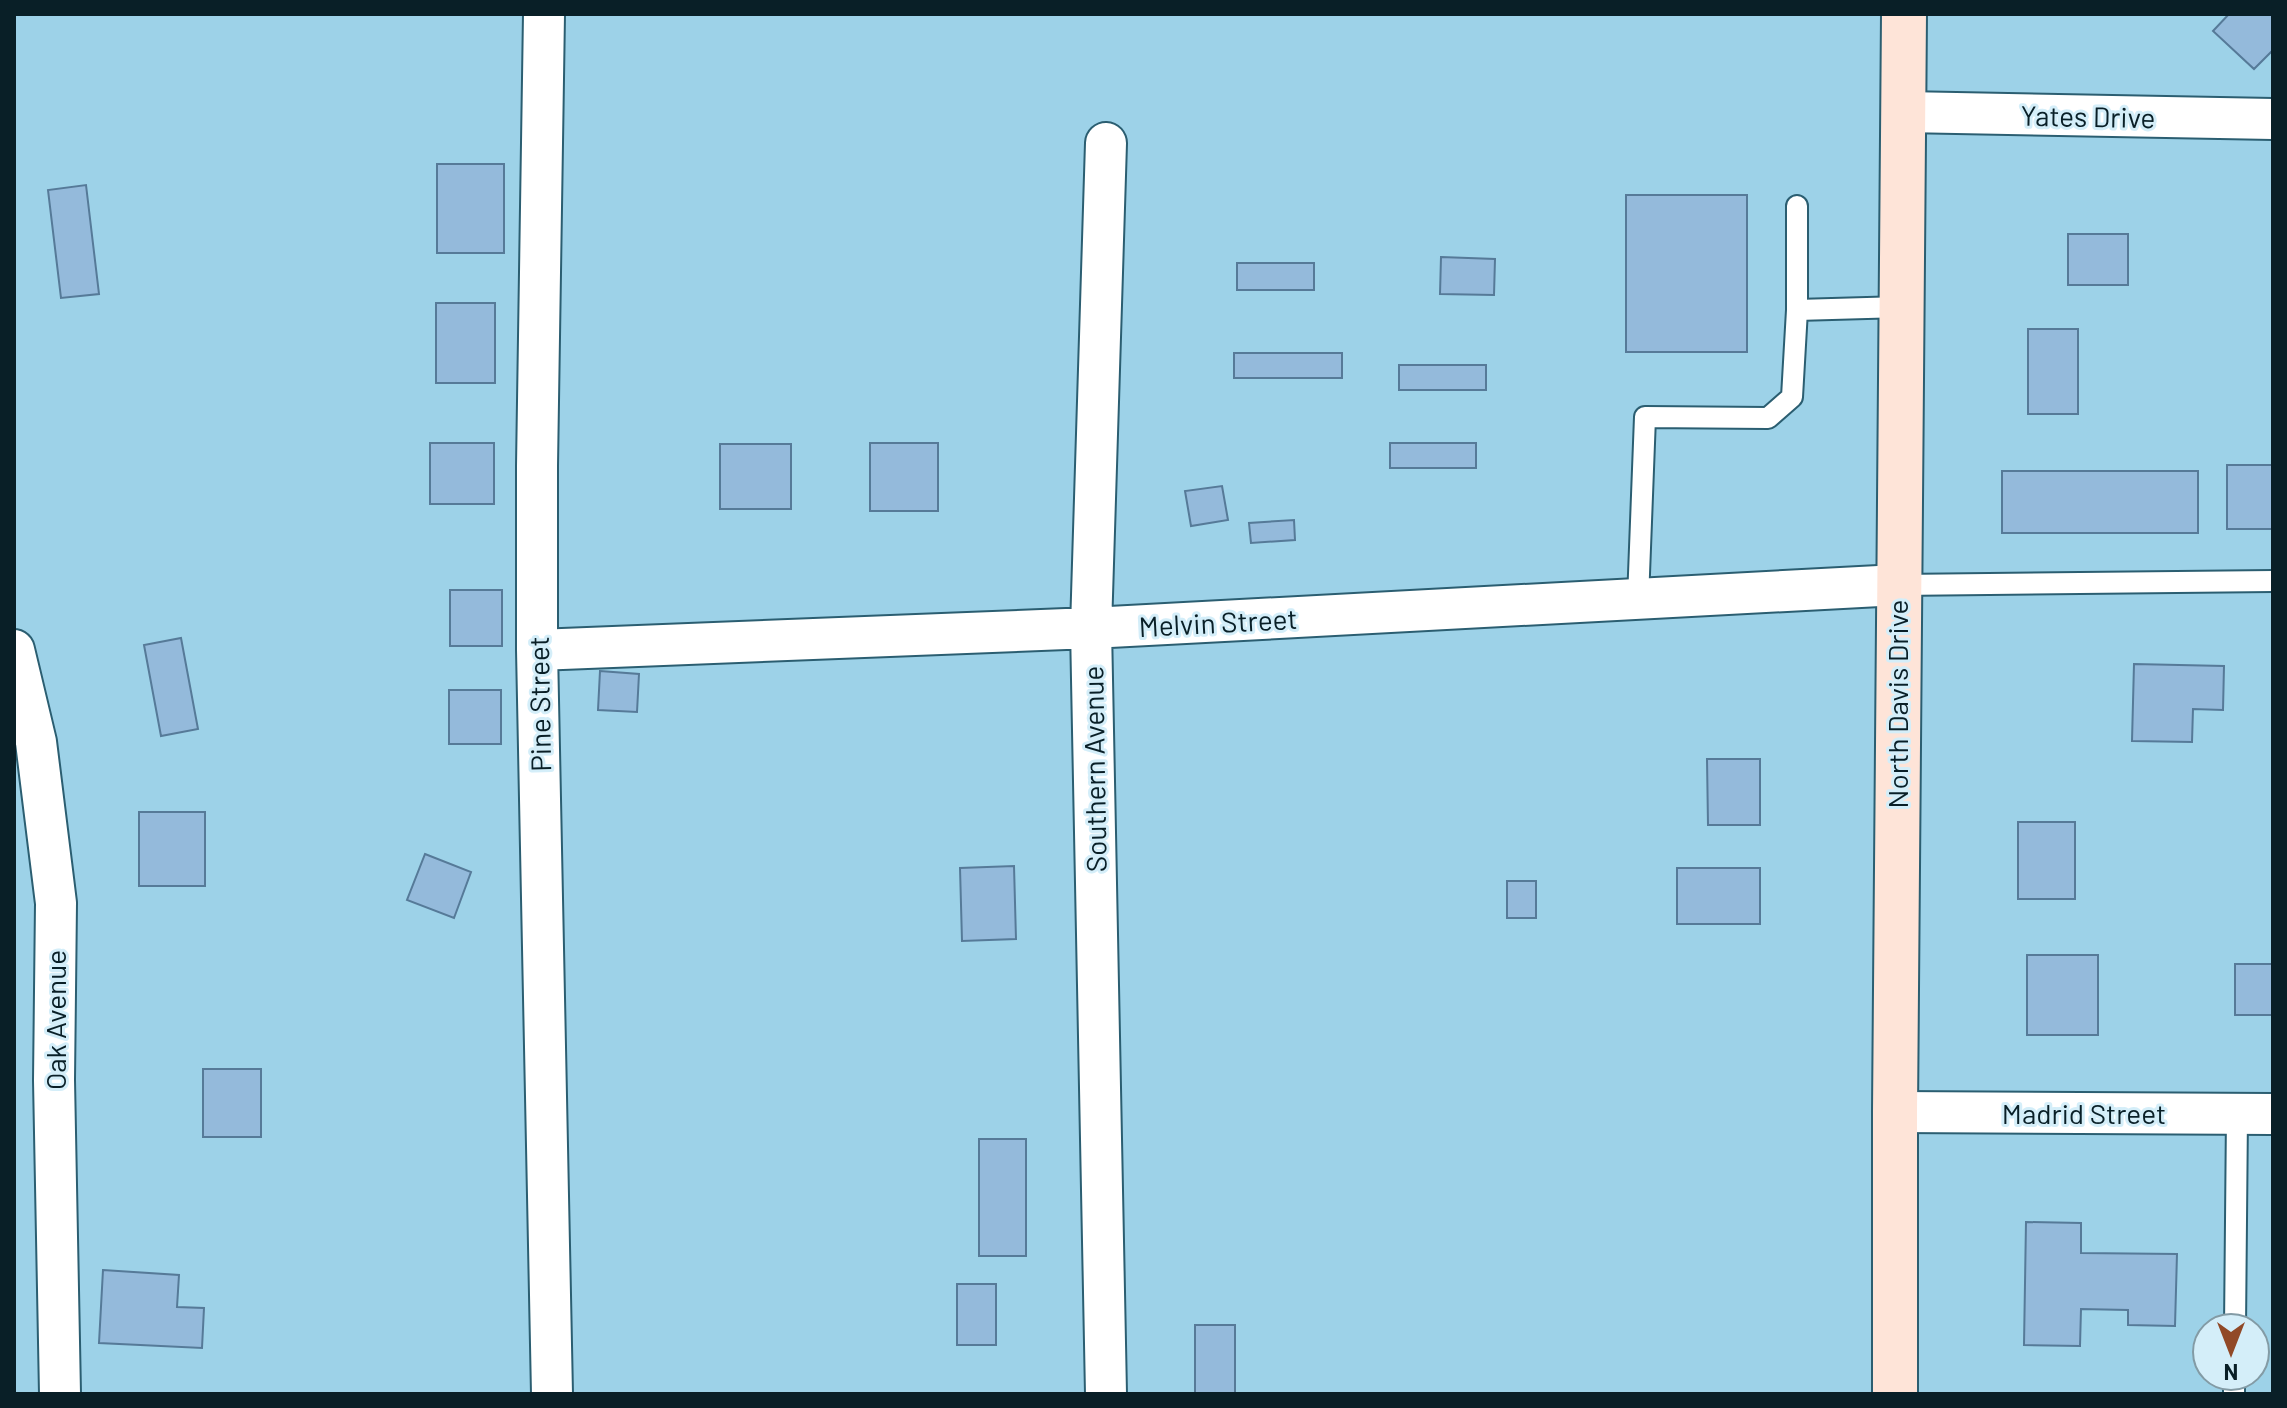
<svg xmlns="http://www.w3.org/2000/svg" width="2287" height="1408" font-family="Barlow,sans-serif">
	<rect width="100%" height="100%" fill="#9dd2e8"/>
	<!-- building -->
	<path fill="#94badb" stroke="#567a98" stroke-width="2" d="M 2229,14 L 2273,14 L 2273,50 L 2254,69 L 2213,31 Z
		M 437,164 L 504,164 L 504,253 L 437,253 Z
		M 86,185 L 99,294 L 61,298 L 48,190 Z
		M 1626,195 L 1747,195 L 1747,352 L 1626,352 Z
		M 2068,234 L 2128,234 L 2128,285 L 2068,285 Z
		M 1441,257 L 1495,259 L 1494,295 L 1440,294 Z
		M 1237,263 L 1314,263 L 1314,290 L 1237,290 Z
		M 436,303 L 495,303 L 495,383 L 436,383 Z
		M 2028,329 L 2078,329 L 2078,414 L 2028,414 Z
		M 1234,353 L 1342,353 L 1342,378 L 1234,378 Z
		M 1399,365 L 1486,365 L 1486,390 L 1399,390 Z
		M 430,443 L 494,443 L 494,504 L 430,504 Z
		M 870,443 L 938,443 L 938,511 L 870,511 Z
		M 1390,443 L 1476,443 L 1476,468 L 1390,468 Z
		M 720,444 L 791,444 L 791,509 L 720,509 Z
		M 2227,465 L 2273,465 L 2273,529 L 2227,529 Z
		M 2002,471 L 2198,471 L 2198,533 L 2002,533 Z
		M 1222,486 L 1228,520 L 1191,526 L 1185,491 Z
		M 1294,520 L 1295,540 L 1251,543 L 1249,523 Z
		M 450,590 L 502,590 L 502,646 L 450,646 Z
		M 181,638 L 198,729 L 161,736 L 144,645 Z
		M 2134,664 L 2224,666 L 2223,710 L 2193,709 L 2192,742 L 2132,741 Z
		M 600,671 L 639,674 L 637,712 L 598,710 Z
		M 449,690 L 501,690 L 501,744 L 449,744 Z
		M 1707,759 L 1760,759 L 1760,825 L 1708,825 Z
		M 139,812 L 205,812 L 205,886 L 139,886 Z
		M 2018,822 L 2075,822 L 2075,899 L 2018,899 Z
		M 425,854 L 471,872 L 454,918 L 407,900 Z
		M 1014,866 L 1016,939 L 962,941 L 960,868 Z
		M 1677,868 L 1760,868 L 1760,924 L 1677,924 Z
		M 1507,881 L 1536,881 L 1536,918 L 1507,918 Z
		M 2027,955 L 2098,955 L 2098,1035 L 2027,1035 Z
		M 2235,964 L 2273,964 L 2273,1015 L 2235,1015 Z
		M 203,1069 L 261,1069 L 261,1137 L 203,1137 Z
		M 979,1139 L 1026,1139 L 1026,1256 L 979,1256 Z
		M 2026,1222 L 2081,1223 L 2081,1253 L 2177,1254 L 2175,1326 L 2128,1325 L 2128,1310 L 2081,1309 L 2080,1346 L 2024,1345 Z
		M 103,1270 L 179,1275 L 177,1307 L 204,1308 L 202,1348 L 99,1343 Z
		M 957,1284 L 996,1284 L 996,1345 L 957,1345 Z
		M 1195,1325 L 1235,1325 L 1235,1394 L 1195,1394 Z"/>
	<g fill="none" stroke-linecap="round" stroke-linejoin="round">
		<!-- lane casing -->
		<g stroke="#2b5e71" stroke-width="24">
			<path id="lane" d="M 1797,206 L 1797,310
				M 1898,585 L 2273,581
				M 1638,600 L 1645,417 L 1768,418 L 1792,397 L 1797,310 L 1902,307
				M 2235,1328 L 2237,1114
				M 2234,1394 L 2234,1376"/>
		</g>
		<!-- street casing -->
		<g stroke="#2b5e71" stroke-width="44">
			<path id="street" d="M 544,14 L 537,466 L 537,650 L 552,1394
				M 1904,112 L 2273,119
				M 14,650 L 36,742 L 56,903 L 54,1080 L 60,1394
				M 537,650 L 1091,628 L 1898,585
				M 1895,1112 L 2273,1114
				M 1106,1394 L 1091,628 L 1106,143"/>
		</g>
		<!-- secondary casing -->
		<g stroke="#2b5e71" stroke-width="48">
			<path id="secondary" d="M 1895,1394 L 1895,1112 L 1904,14"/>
		</g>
		<!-- lane -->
		<use href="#lane" stroke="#fff" stroke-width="20"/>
		<!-- street -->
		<use href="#street" stroke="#fff" stroke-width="40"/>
		<!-- secondary -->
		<use href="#secondary" stroke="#fee4d8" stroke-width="44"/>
	</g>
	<g text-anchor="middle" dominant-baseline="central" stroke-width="6" stroke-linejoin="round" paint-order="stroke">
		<!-- street labels -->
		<g font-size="28" fill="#091f27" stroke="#d4eef9">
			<text transform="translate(2088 116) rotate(1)">Yates Drive</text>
			<text transform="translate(1218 622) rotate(-3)">Melvin Street</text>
			<text transform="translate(539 704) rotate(-91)">Pine Street</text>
			<text transform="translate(1897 704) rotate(-90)">North Davis Drive</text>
			<text transform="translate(1094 769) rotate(-91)">Southern Avenue</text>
			<text transform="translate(55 1020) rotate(-90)">Oak Avenue</text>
			<text x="2084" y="1113">Madrid Street</text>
		</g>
	</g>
	<!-- border -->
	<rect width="2287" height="1408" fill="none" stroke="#091f27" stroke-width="32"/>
	<!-- north arrow -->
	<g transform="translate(2231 1352) rotate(180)"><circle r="38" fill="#d4eef9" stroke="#839ba5" stroke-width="2"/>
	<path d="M0-6L14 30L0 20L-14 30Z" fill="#914927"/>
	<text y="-12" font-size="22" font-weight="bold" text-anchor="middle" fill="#091f27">N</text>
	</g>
</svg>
